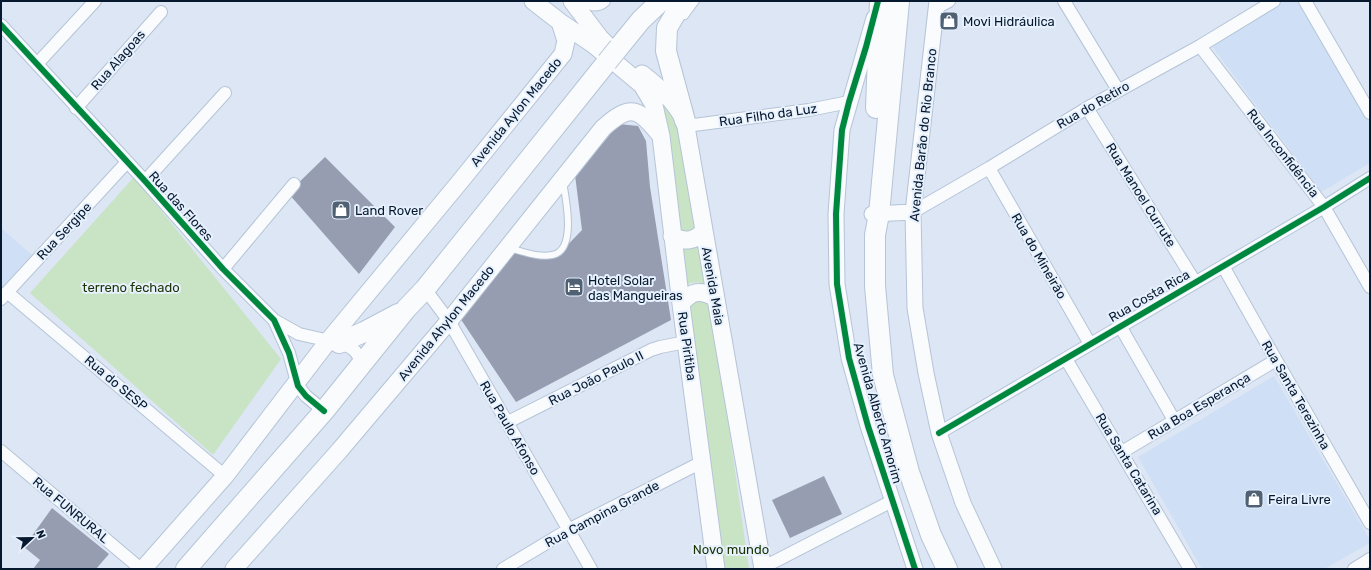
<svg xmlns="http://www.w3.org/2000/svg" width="1371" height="570" font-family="Rubik,sans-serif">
	<rect width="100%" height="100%" fill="#dce6f4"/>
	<!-- built -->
	<path fill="#cfdff5" d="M 1283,1 L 1301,1 L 1370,121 L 1370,163 L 1321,192 L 1211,45 Z
		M 1,228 L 32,255 L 1,290 Z
		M 1274,376 L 1370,540 L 1370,543 L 1324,569 L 1202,569 L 1138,457 Z"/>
	<!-- green -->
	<path fill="#c9e4c5" d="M 656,88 L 674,105 L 697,230 L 676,233 Z
		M 134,177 L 281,359 L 213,455 L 30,293 Z
		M 701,239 L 709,289 L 698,282 L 690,283 L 683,289 L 682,244 Z
		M 708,297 L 715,330 L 749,569 L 717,569 L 683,301 Z"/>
	<!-- building -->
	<path fill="#969db0" d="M 619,124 L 638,126 L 646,141 L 650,187 L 671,320 L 516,402 L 458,315 L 510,251 L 540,259 L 556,257 L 582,230 L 575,175 Z
		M 325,157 L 395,227 L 359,274 L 288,193 Z
		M 824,476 L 842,514 L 790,538 L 772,500 Z
		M 52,508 L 109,554 L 96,569 L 33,569 L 40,560 L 24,547 Z"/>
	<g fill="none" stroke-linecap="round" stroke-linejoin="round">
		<!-- service casing -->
		<g stroke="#b5c4d7" stroke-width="8">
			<path id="service" d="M 685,16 L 696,1
				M 509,248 C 522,251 538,258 552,255 C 577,251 566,199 563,182"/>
		</g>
		<!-- minor casing -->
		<g stroke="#b5c4d7" stroke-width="14">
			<path id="minor" d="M 584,1 C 591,4 597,7 604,1
				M 1064,1 L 1118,90
				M 1305,1 L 1370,113
				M 936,8 L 949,1
				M 1,25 L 145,181 L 223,269 L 274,320 L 289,353 L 298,386 L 306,396 L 324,411
				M 1200,46 L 1324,207 L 1370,287
				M 37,64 L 95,1
				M 76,108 L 161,12
				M 1087,108 L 1195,282
				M 686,126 L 809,110 L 849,102
				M 989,168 L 1090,344
				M 145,181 L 225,93
				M 913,212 L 989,168 L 1087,108 L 1200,46 L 1274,1
				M 1223,266 L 1276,360 L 1370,523
				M 223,269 L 294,184
				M 425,289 L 449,321 L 591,569
				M 7,292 L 225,476
				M 1,299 L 127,162
				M 274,320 L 299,334 L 339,343 L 350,347 L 355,351 L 363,363
				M 1120,326 L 1174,420
				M 1066,359 L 1190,569
				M 508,422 L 651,350 L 660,347 L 686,342
				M 939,433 L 1324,207 L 1370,178
				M 1,451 L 141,569
				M 1122,452 L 1276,360
				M 762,568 L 892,501
				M 503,569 L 568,530 L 702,462
				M 1354,569 L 1370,559"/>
		</g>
		<!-- tertiary casing -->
		<g stroke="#b5c4d7" stroke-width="17">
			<path id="tertiary" d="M 937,1 L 913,212 L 915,308 L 926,373 L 939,433 L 963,503 L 994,569
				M 874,18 L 842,130 L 836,214 L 837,284 L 849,358 L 868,426 L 915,569
				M 872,214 L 913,212"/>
		</g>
		<!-- secondary casing -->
		<g stroke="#b5c4d7" stroke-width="19">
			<path id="secondary" d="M 533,1 L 560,22 L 594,45 L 642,85 L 654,105 L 661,136 L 681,304 L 716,569
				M 572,1 L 600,38 L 609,47
				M 642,74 C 661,89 673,99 685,121 L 763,569
				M 672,236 C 685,242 694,242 704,231
				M 681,304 C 692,290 700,290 715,297
				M 143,569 L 225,476 L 329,340 L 463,178 L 563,54 L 566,41 L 560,22
				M 234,569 L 339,451 L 449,321 L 603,128 C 631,103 639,108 661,136"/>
		</g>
		<!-- trunk casing -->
		<g stroke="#b5c4d7" stroke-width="22">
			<path id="trunk" d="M 683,1 L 667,28 L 666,51 L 685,121
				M 899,1 L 879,214 L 875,235 L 875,286 L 883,375 L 909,472 L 931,535 L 947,569
				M 619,47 L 641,20 L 661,1
				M 876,108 L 880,1
				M 339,343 L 364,332 L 398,314
				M 186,569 L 324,411 L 406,309 L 425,289 L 607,62"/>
		</g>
		<!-- service -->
		<use href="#service" stroke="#fafbfd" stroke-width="6"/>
		<!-- minor -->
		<use href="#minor" stroke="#fafbfd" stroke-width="12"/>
		<!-- tertiary -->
		<use href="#tertiary" stroke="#fafbfd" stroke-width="15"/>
		<!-- secondary -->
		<use href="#secondary" stroke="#fafbfd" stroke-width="17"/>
		<!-- trunk -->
		<use href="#trunk" stroke="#fafbfd" stroke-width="20"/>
		<!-- trunk-bridge casing -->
		<g stroke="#b5c4d7" stroke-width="22" stroke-linecap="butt">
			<path id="trunk-bridge" d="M 607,62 L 619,47"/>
		</g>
		<!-- trunk-bridge -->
		<use href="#trunk-bridge" stroke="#fafbfd" stroke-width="20"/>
		<!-- cycleway casing -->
		<g stroke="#e7f1fe" stroke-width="8">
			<path id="cycleway" d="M 878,1 L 866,47 L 849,102 L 842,130 L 836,214 L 837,284 L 849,358 L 868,426 L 915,569
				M 1,25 L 145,181 L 223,269 L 274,320 L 289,353 L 298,386 L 306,396 L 324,411
				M 939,433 L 1324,207 L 1370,178"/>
		</g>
		<!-- cycleway -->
		<use href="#cycleway" stroke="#00873e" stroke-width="6"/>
	</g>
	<!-- icons -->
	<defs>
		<g id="shop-square" transform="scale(1)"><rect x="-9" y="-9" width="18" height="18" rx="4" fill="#516174" stroke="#e7f1fe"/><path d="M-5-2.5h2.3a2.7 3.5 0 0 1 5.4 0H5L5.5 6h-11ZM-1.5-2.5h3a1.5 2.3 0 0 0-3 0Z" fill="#fff"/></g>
		<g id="hotel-square" transform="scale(1)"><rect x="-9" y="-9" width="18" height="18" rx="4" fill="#516174" stroke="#e7f1fe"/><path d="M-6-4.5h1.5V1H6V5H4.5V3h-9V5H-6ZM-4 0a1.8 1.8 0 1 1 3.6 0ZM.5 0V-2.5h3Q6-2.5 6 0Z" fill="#fff"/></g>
	</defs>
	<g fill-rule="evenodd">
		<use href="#shop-square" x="949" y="21"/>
		<use href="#shop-square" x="341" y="210"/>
		<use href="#hotel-square" x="574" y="287"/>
		<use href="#shop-square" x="1254" y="499"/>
	</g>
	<g text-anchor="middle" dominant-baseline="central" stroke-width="4" stroke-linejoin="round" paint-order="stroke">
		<!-- poi labels -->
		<g font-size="13" fill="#06192f" stroke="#e7f1fe" text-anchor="start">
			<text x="963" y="21">Movi Hidráulica</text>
			<text x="355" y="210">Land Rover</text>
			<text x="588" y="280">Hotel Solar<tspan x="588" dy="15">das Mangueiras</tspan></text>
			<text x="1268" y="499">Feira Livre</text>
		</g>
		<!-- street labels -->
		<g font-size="13" fill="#06192f" stroke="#e7f1fe">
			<text transform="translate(118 60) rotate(-49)">Rua Alagoas</text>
			<text transform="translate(1093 105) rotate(-30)">Rua do Retiro</text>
			<text transform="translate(516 112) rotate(-51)">Avenida Aylon Macedo</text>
			<text transform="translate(768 115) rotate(-8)">Rua Filho da Luz</text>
			<text transform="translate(923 135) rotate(-84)">Avenida Barão do Rio Branco</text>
			<text transform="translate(1283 153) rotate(52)">Rua Inconfidência</text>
			<text transform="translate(1141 195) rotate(58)">Rua Manoel Currute</text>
			<text transform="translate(181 206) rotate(48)">Rua das Flores</text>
			<text transform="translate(64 231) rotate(-47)">Rua Sergipe</text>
			<text transform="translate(1039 256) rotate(60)">Rua do Mineirão</text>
			<text transform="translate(713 286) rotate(80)">Avenida Maia</text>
			<text transform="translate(1149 296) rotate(-30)">Rua Costa Rica</text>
			<text transform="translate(446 323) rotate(-51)">Avenida Ahylon Macedo</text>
			<text transform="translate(687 346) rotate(82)">Rua Piritiba</text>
			<text transform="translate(596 378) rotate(-27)">Rua João Paulo II</text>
			<text transform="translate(116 383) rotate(40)">Rua do SESP</text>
			<text transform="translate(1296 395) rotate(60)">Rua Santa Terezinha</text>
			<text transform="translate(1199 406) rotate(-31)">Rua Boa Esperança</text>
			<text transform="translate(878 413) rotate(74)">Avenida Alberto Amorim</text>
			<text transform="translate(510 428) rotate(60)">Rua Paulo Afonso</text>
			<text transform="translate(1129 464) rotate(59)">Rua Santa Catarina</text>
			<text transform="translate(71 510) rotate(40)">Rua FUNRURAL</text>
			<text transform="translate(602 514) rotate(-28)">Rua Campina Grande</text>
		</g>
		<!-- park labels -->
		<g font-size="13" fill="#183200" stroke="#e7f1fe">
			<text x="131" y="287">terreno fechado</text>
			<text x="731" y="549">Novo mundo</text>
		</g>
	</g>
	<!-- border -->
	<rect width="1371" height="570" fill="none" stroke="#06192f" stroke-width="4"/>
	<!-- north arrow -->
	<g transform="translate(32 538) rotate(68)" stroke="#e7f1fe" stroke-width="3" paint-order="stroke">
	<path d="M0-3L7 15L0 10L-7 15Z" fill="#06192f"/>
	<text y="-6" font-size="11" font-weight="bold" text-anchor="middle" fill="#06192f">N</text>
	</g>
</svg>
